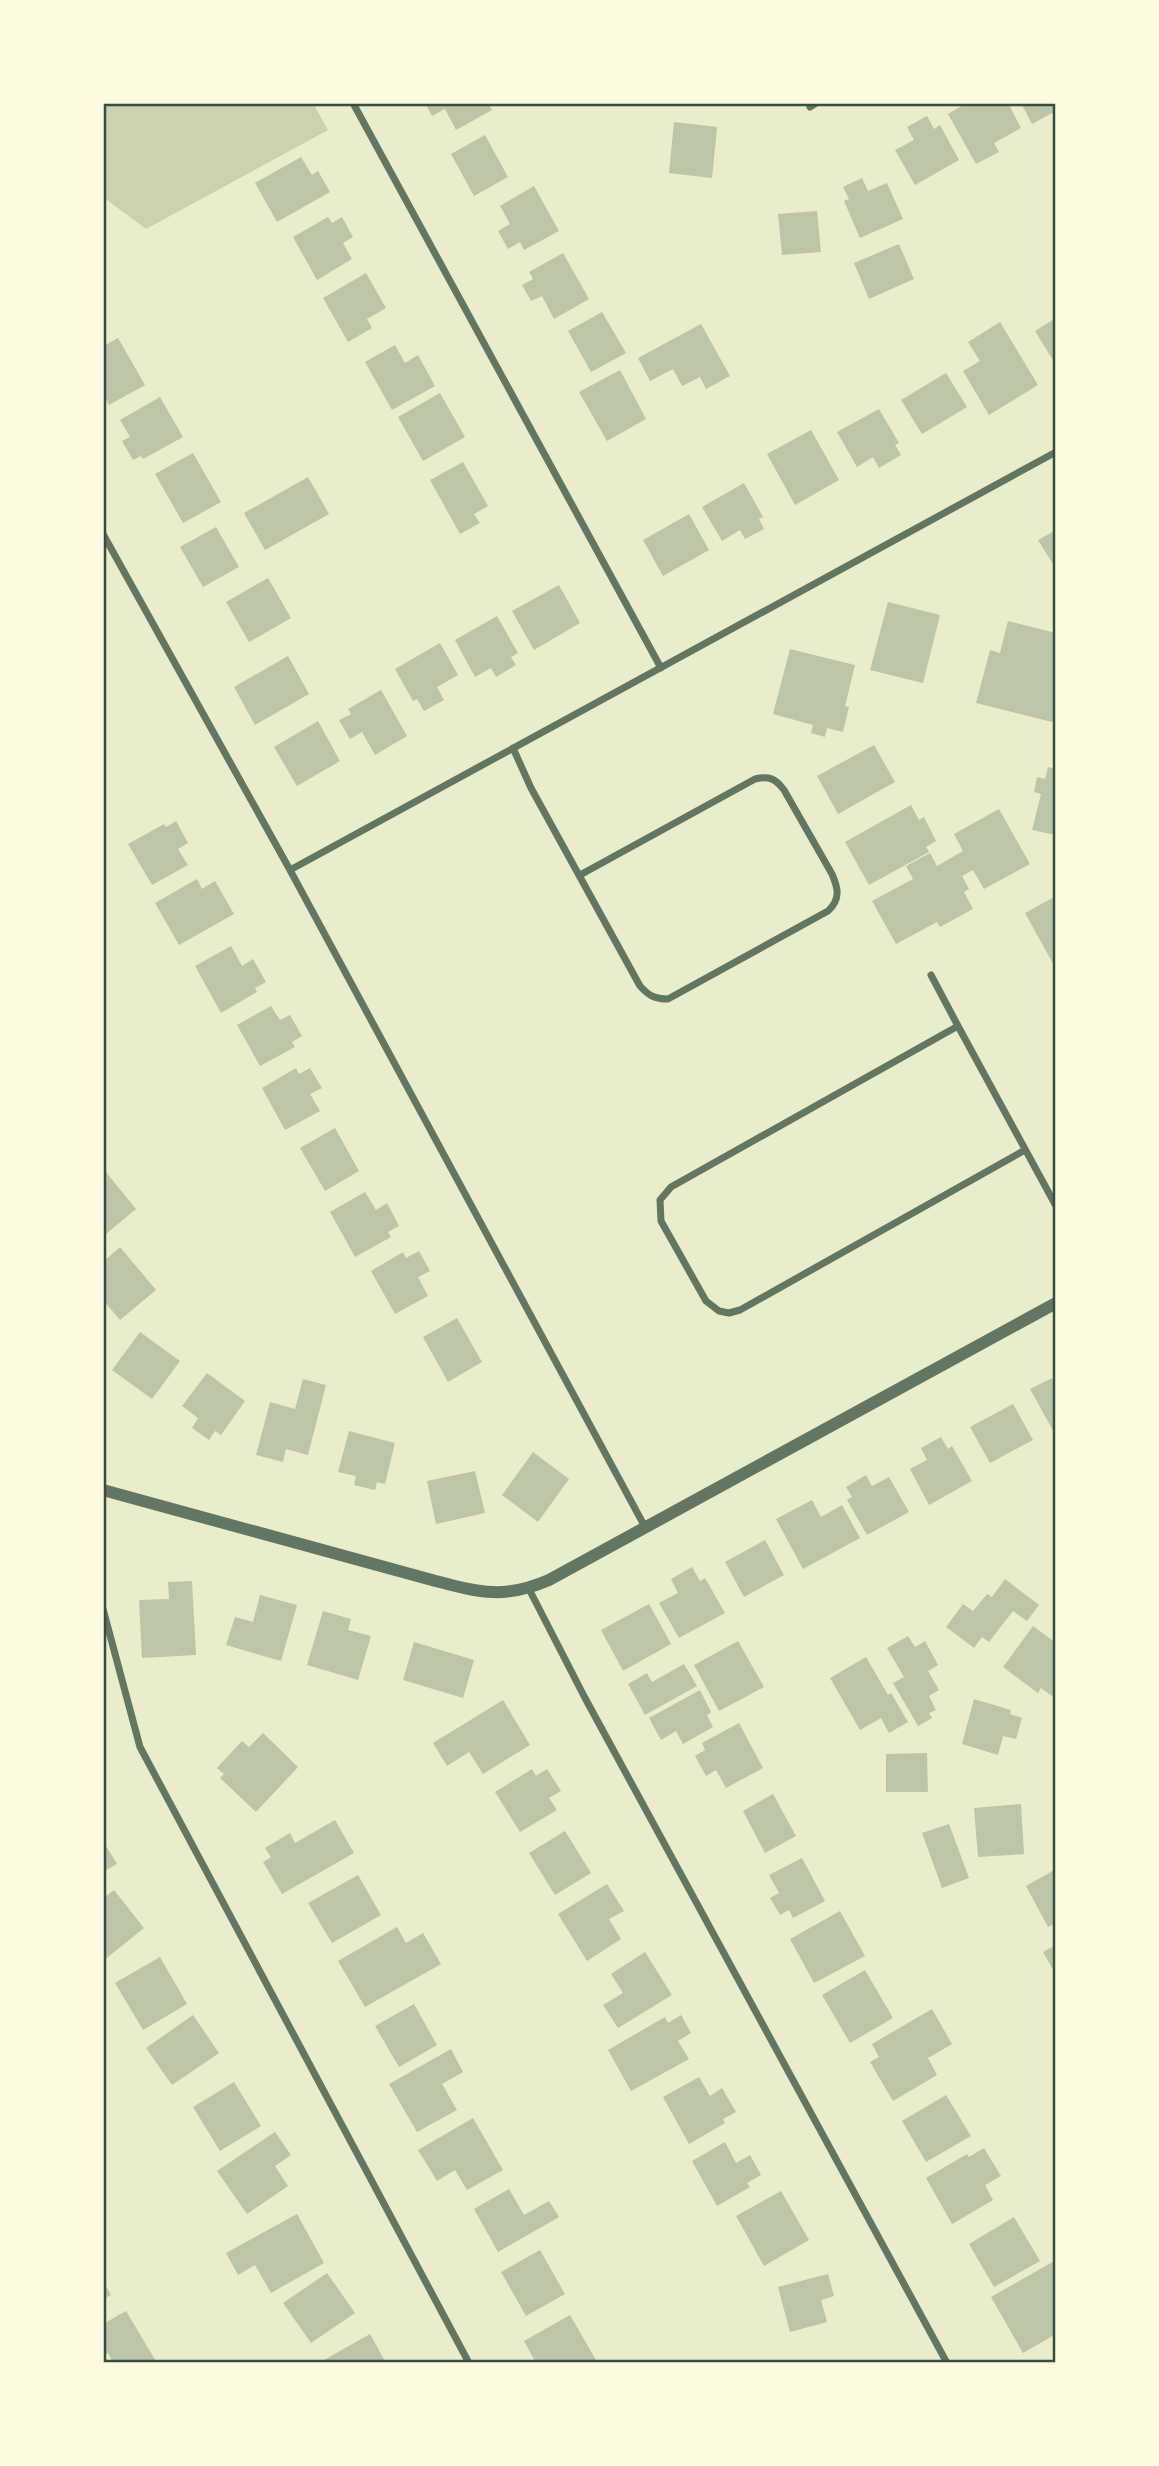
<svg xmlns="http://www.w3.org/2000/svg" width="1159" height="2466" font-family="Karla,sans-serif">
	<rect width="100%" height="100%" fill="#e9edc9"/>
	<!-- green -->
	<path fill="#cad2ad" d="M 103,103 L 313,103 L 328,130 L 146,229 L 103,197 Z"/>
	<!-- building -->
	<path fill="#bcc5a7" d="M 425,103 L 488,103 L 492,110 L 456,130 L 445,109 L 432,116 Z
		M 967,103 L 1008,103 L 1021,128 L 994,143 L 999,152 L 976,164 L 948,114 Z
		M 1021,103 L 1056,103 L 1056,111 L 1032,124 Z
		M 927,116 L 934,129 L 940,125 L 959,160 L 915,185 L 895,150 L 914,140 L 907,127 Z
		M 674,122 L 717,127 L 712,178 L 669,173 Z
		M 485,135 L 508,177 L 474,196 L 451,154 Z
		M 301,157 L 312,175 L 318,171 L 330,192 L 277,222 L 255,183 Z
		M 862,178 L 868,191 L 887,183 L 903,219 L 860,238 L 844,201 L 849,199 L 843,187 Z
		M 534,186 L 559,231 L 524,250 L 520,242 L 508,249 L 498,231 L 510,224 L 500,206 Z
		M 817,211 L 821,252 L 782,255 L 778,214 Z
		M 328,217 L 332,223 L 342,217 L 353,237 L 343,243 L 352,259 L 317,280 L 293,237 Z
		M 899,244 L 914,279 L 869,299 L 854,263 Z
		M 563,253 L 589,299 L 554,319 L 542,296 L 531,301 L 522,285 L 533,279 L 529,272 Z
		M 366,273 L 386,308 L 367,319 L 372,328 L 348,342 L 323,298 Z
		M 602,312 L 626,353 L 591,372 L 568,331 Z
		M 1056,318 L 1056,365 L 1035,331 Z
		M 1000,322 L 1038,385 L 989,415 L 963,371 L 980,361 L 968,342 Z
		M 701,324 L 730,376 L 706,389 L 700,377 L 682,386 L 673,369 L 650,381 L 638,358 Z
		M 118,338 L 145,385 L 109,405 L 103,394 L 103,346 Z
		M 395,345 L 405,363 L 418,355 L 435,386 L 392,410 L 365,362 Z
		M 620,370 L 646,419 L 607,441 L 579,392 Z
		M 946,373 L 967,407 L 922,434 L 901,400 Z
		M 440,393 L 465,437 L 423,461 L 398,417 Z
		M 160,397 L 183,437 L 143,459 L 141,456 L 133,460 L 122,441 L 130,437 L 120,420 Z
		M 879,409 L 899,443 L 895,445 L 901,455 L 879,468 L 873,457 L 857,467 L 837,432 Z
		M 811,430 L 839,480 L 795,505 L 767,454 Z
		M 193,453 L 221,502 L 183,523 L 155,474 Z
		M 463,462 L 488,506 L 474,514 L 480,523 L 460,534 L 430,480 Z
		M 308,477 L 329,514 L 265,550 L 244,513 Z
		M 744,483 L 763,517 L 759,519 L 764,529 L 745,539 L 740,530 L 722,541 L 702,507 Z
		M 689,514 L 709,550 L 663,576 L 643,540 Z
		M 216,527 L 239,567 L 203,587 L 180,547 Z
		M 1056,530 L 1056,569 L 1038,540 Z
		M 268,578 L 291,618 L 249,642 L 226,602 Z
		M 559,585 L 580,623 L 534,650 L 512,611 Z
		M 888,602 L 940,615 L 923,683 L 870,670 Z
		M 497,616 L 518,653 L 511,657 L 516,665 L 496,677 L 491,668 L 475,677 L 455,640 Z
		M 1008,621 L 1056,633 L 1053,667 L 1056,667 L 1056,723 L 976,703 L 990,650 L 1000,653 Z
		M 440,643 L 458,675 L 437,687 L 444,700 L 424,711 L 417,699 L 413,701 L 395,669 Z
		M 790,649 L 855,665 L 845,706 L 849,707 L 843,732 L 827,728 L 825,737 L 811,733 L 813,725 L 773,714 Z
		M 288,656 L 309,694 L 255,725 L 234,687 Z
		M 381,690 L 407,736 L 375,755 L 362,732 L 350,739 L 339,720 L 351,714 L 348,709 Z
		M 318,721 L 340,761 L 297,786 L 274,747 Z
		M 874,745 L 895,782 L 838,814 L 817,776 Z
		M 1048,767 L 1056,769 L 1056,835 L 1032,830 L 1041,794 L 1034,792 L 1037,777 L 1045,779 Z
		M 911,805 L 919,820 L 924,817 L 936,841 L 926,847 L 929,852 L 869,885 L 845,842 Z
		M 999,809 L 1030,864 L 984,889 L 973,870 L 962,876 L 969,889 L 964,892 L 973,909 L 940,927 L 937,922 L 896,944 L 872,901 L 913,879 L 906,866 L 930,853 L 937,866 L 963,851 L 954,834 Z
		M 176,821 L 188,843 L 178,849 L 188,865 L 152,885 L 128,844 L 164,824 L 166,827 Z
		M 197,879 L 202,889 L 215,881 L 234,914 L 179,945 L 155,903 Z
		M 1056,896 L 1056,969 L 1025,913 Z
		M 231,946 L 242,966 L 253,959 L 266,982 L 255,988 L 257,992 L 221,1013 L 195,966 Z
		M 271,1006 L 280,1020 L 290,1015 L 302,1036 L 292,1042 L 295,1047 L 260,1066 L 237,1025 Z
		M 296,1068 L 299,1074 L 310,1068 L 322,1088 L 310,1094 L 320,1111 L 285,1130 L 262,1088 Z
		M 335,1128 L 359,1171 L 325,1191 L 300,1148 Z
		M 105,1171 L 136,1209 L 106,1234 L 103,1231 Z
		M 365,1192 L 376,1210 L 387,1203 L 399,1226 L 388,1232 L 391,1237 L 355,1257 L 330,1212 Z
		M 120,1247 L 156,1290 L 120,1320 L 103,1300 L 103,1262 Z
		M 419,1251 L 430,1271 L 418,1277 L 428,1296 L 395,1314 L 371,1271 L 403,1252 L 406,1258 Z
		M 457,1318 L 482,1362 L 448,1382 L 423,1337 Z
		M 140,1332 L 180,1361 L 152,1399 L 112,1370 Z
		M 207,1373 L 245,1401 L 221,1435 L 215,1431 L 209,1440 L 192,1428 L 198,1418 L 182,1406 Z
		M 1052,1378 L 1056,1385 L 1056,1436 L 1030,1389 Z
		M 303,1379 L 326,1385 L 308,1455 L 286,1449 L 283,1462 L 256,1455 L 270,1402 L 295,1409 Z
		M 1013,1404 L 1033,1440 L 990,1463 L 970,1427 Z
		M 349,1431 L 395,1443 L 385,1484 L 377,1482 L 375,1490 L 354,1485 L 356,1476 L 338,1472 Z
		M 941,1437 L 948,1449 L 952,1446 L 972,1481 L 929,1505 L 910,1469 L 927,1460 L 921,1448 Z
		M 533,1452 L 569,1479 L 538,1522 L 502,1495 Z
		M 475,1471 L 485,1513 L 436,1524 L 427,1481 Z
		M 866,1475 L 872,1486 L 889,1477 L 909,1512 L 867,1535 L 847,1500 L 852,1497 L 846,1487 Z
		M 812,1500 L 821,1517 L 842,1505 L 860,1538 L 803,1569 L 776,1519 Z
		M 765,1540 L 784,1575 L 744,1597 L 725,1562 Z
		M 692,1567 L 700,1581 L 705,1578 L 725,1613 L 679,1638 L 659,1603 L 678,1593 L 671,1579 Z
		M 1005,1579 L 1039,1605 L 1027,1621 L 1013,1611 L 989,1642 L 982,1637 L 974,1648 L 946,1627 L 963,1604 L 973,1611 L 987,1594 L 992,1597 Z
		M 192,1581 L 196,1655 L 142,1658 L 139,1600 L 169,1599 L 168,1582 Z
		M 260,1595 L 297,1605 L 281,1661 L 226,1645 L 235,1617 L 253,1622 Z
		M 649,1604 L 671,1644 L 623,1671 L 601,1630 Z
		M 323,1611 L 351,1619 L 348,1630 L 371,1636 L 358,1680 L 307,1665 Z
		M 1033,1626 L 1056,1643 L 1056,1691 L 1052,1696 L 1041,1688 L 1038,1693 L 1003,1667 Z
		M 908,1636 L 915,1647 L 925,1641 L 938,1665 L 928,1671 L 939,1690 L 929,1696 L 936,1710 L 929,1713 L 932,1718 L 918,1726 L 893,1683 L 904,1677 L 887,1648 Z
		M 738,1641 L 764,1687 L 719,1711 L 694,1665 Z
		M 414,1642 L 474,1660 L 463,1698 L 403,1680 Z
		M 866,1657 L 888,1695 L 891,1693 L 908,1722 L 889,1733 L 881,1718 L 860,1730 L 830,1678 Z
		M 684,1664 L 697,1686 L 645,1715 L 628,1684 L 647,1673 L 652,1682 Z
		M 700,1690 L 711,1712 L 707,1715 L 713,1727 L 683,1744 L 676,1731 L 661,1740 L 649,1718 Z
		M 974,1699 L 1011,1710 L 1010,1714 L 1022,1718 L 1016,1739 L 1003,1736 L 998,1755 L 962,1744 Z
		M 503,1700 L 530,1745 L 483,1774 L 469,1752 L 447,1766 L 433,1743 Z
		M 739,1723 L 763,1768 L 726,1788 L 716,1770 L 706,1776 L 695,1756 L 705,1750 L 702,1743 Z
		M 263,1733 L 298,1767 L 256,1812 L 220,1778 L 224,1774 L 217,1768 L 242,1741 L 249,1747 Z
		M 927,1753 L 928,1792 L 886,1792 L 886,1754 Z
		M 532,1769 L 536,1776 L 547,1769 L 561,1791 L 549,1798 L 557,1810 L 520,1832 L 495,1792 Z
		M 773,1794 L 796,1836 L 765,1853 L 743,1811 Z
		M 1021,1804 L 1024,1854 L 978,1857 L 974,1808 Z
		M 335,1820 L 354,1853 L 282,1894 L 263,1862 L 271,1857 L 265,1848 L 290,1833 L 295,1843 Z
		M 949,1824 L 969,1878 L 942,1888 L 922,1833 Z
		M 565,1831 L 591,1873 L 555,1895 L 529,1853 Z
		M 103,1841 L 117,1864 L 103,1872 Z
		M 802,1858 L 825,1901 L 793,1918 L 789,1910 L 780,1915 L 770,1898 L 779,1893 L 769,1875 Z
		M 1056,1869 L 1056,1923 L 1048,1927 L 1026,1886 Z
		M 358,1875 L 381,1915 L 332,1943 L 308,1903 Z
		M 607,1884 L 624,1911 L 609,1919 L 621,1939 L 587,1961 L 558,1914 Z
		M 114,1890 L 144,1928 L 103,1961 L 103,1898 Z
		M 840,1911 L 865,1956 L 814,1983 L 790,1939 Z
		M 397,1927 L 406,1943 L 423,1933 L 441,1964 L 365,2007 L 338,1961 Z
		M 1056,1945 L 1056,1966 L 1052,1968 L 1043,1952 Z
		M 645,1952 L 672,1995 L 618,2028 L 603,2005 L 623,1993 L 611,1974 Z
		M 160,1957 L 187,2004 L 143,2030 L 115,1983 Z
		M 865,1970 L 893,2018 L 850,2043 L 822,1995 Z
		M 414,2004 L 437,2045 L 399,2067 L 375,2026 Z
		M 932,2009 L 952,2044 L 928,2058 L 937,2075 L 893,2101 L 870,2062 L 879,2057 L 872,2044 Z
		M 193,2015 L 219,2053 L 172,2085 L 146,2048 Z
		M 681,2015 L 691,2033 L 678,2041 L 689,2059 L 631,2091 L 608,2050 L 665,2017 L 668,2023 Z
		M 451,2049 L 463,2072 L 442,2084 L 457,2110 L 417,2132 L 389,2084 Z
		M 699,2077 L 710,2096 L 722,2088 L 736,2112 L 723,2119 L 725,2123 L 689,2144 L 663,2097 Z
		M 234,2082 L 261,2126 L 220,2151 L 193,2107 Z
		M 946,2095 L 971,2136 L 926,2162 L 902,2121 Z
		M 473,2118 L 503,2170 L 467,2190 L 455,2170 L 437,2181 L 418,2150 Z
		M 275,2132 L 291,2155 L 275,2166 L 288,2186 L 247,2214 L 217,2171 Z
		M 725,2142 L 736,2163 L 750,2155 L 761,2175 L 747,2183 L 750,2187 L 717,2206 L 692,2161 Z
		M 984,2148 L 1001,2176 L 985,2185 L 993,2200 L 952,2224 L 926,2178 L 967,2154 L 969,2157 Z
		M 509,2189 L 524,2215 L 549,2201 L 559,2217 L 498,2252 L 474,2209 Z
		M 781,2191 L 809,2240 L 764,2266 L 736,2216 Z
		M 297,2214 L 324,2263 L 271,2293 L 255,2265 L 238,2275 L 226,2253 Z
		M 1014,2217 L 1040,2261 L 994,2287 L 969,2244 Z
		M 540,2250 L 565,2294 L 526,2316 L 501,2272 Z
		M 1056,2260 L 1056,2334 L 1023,2353 L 991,2297 Z
		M 327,2273 L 355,2313 L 311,2343 L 283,2303 Z
		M 828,2274 L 834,2296 L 821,2300 L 827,2322 L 790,2332 L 778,2287 Z
		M 103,2281 L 111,2295 L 103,2299 Z
		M 126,2311 L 157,2363 L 113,2363 L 108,2353 L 103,2356 L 103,2324 Z
		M 570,2315 L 596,2360 L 592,2363 L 552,2363 L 551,2360 L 546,2363 L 536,2363 L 524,2341 Z
		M 370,2334 L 386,2363 L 326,2363 L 324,2360 Z"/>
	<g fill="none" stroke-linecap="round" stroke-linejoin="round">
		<!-- minor -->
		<path stroke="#617663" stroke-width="7" d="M 353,103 L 661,668
			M 810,107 L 816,103
			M 103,534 L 290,870 L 645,1527
			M 513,748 L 531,788 L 640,986 C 649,996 655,999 668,999 L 828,911 C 841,899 838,888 832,874 L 784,790 C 775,778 769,776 755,779 L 580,875
			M 290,870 L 1056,452
			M 931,975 L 958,1026
			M 1025,1150 L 740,1310 L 729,1313 L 719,1311 L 706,1301 L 661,1221 L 660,1200 L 671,1187 L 958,1026 L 1056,1206
			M 529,1589 L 585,1698 L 947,2363
			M 103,1609 L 140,1747 L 469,2363"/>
		<!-- tertiary -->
		<path stroke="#617663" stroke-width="12" d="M 103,1490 L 432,1580 C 478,1592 503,1600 549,1580 L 1056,1303"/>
	</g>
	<!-- border -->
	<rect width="1159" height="2466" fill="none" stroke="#fefae0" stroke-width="210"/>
	<rect x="105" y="105" width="949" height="2256" fill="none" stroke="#344e41" stroke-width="2.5"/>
</svg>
